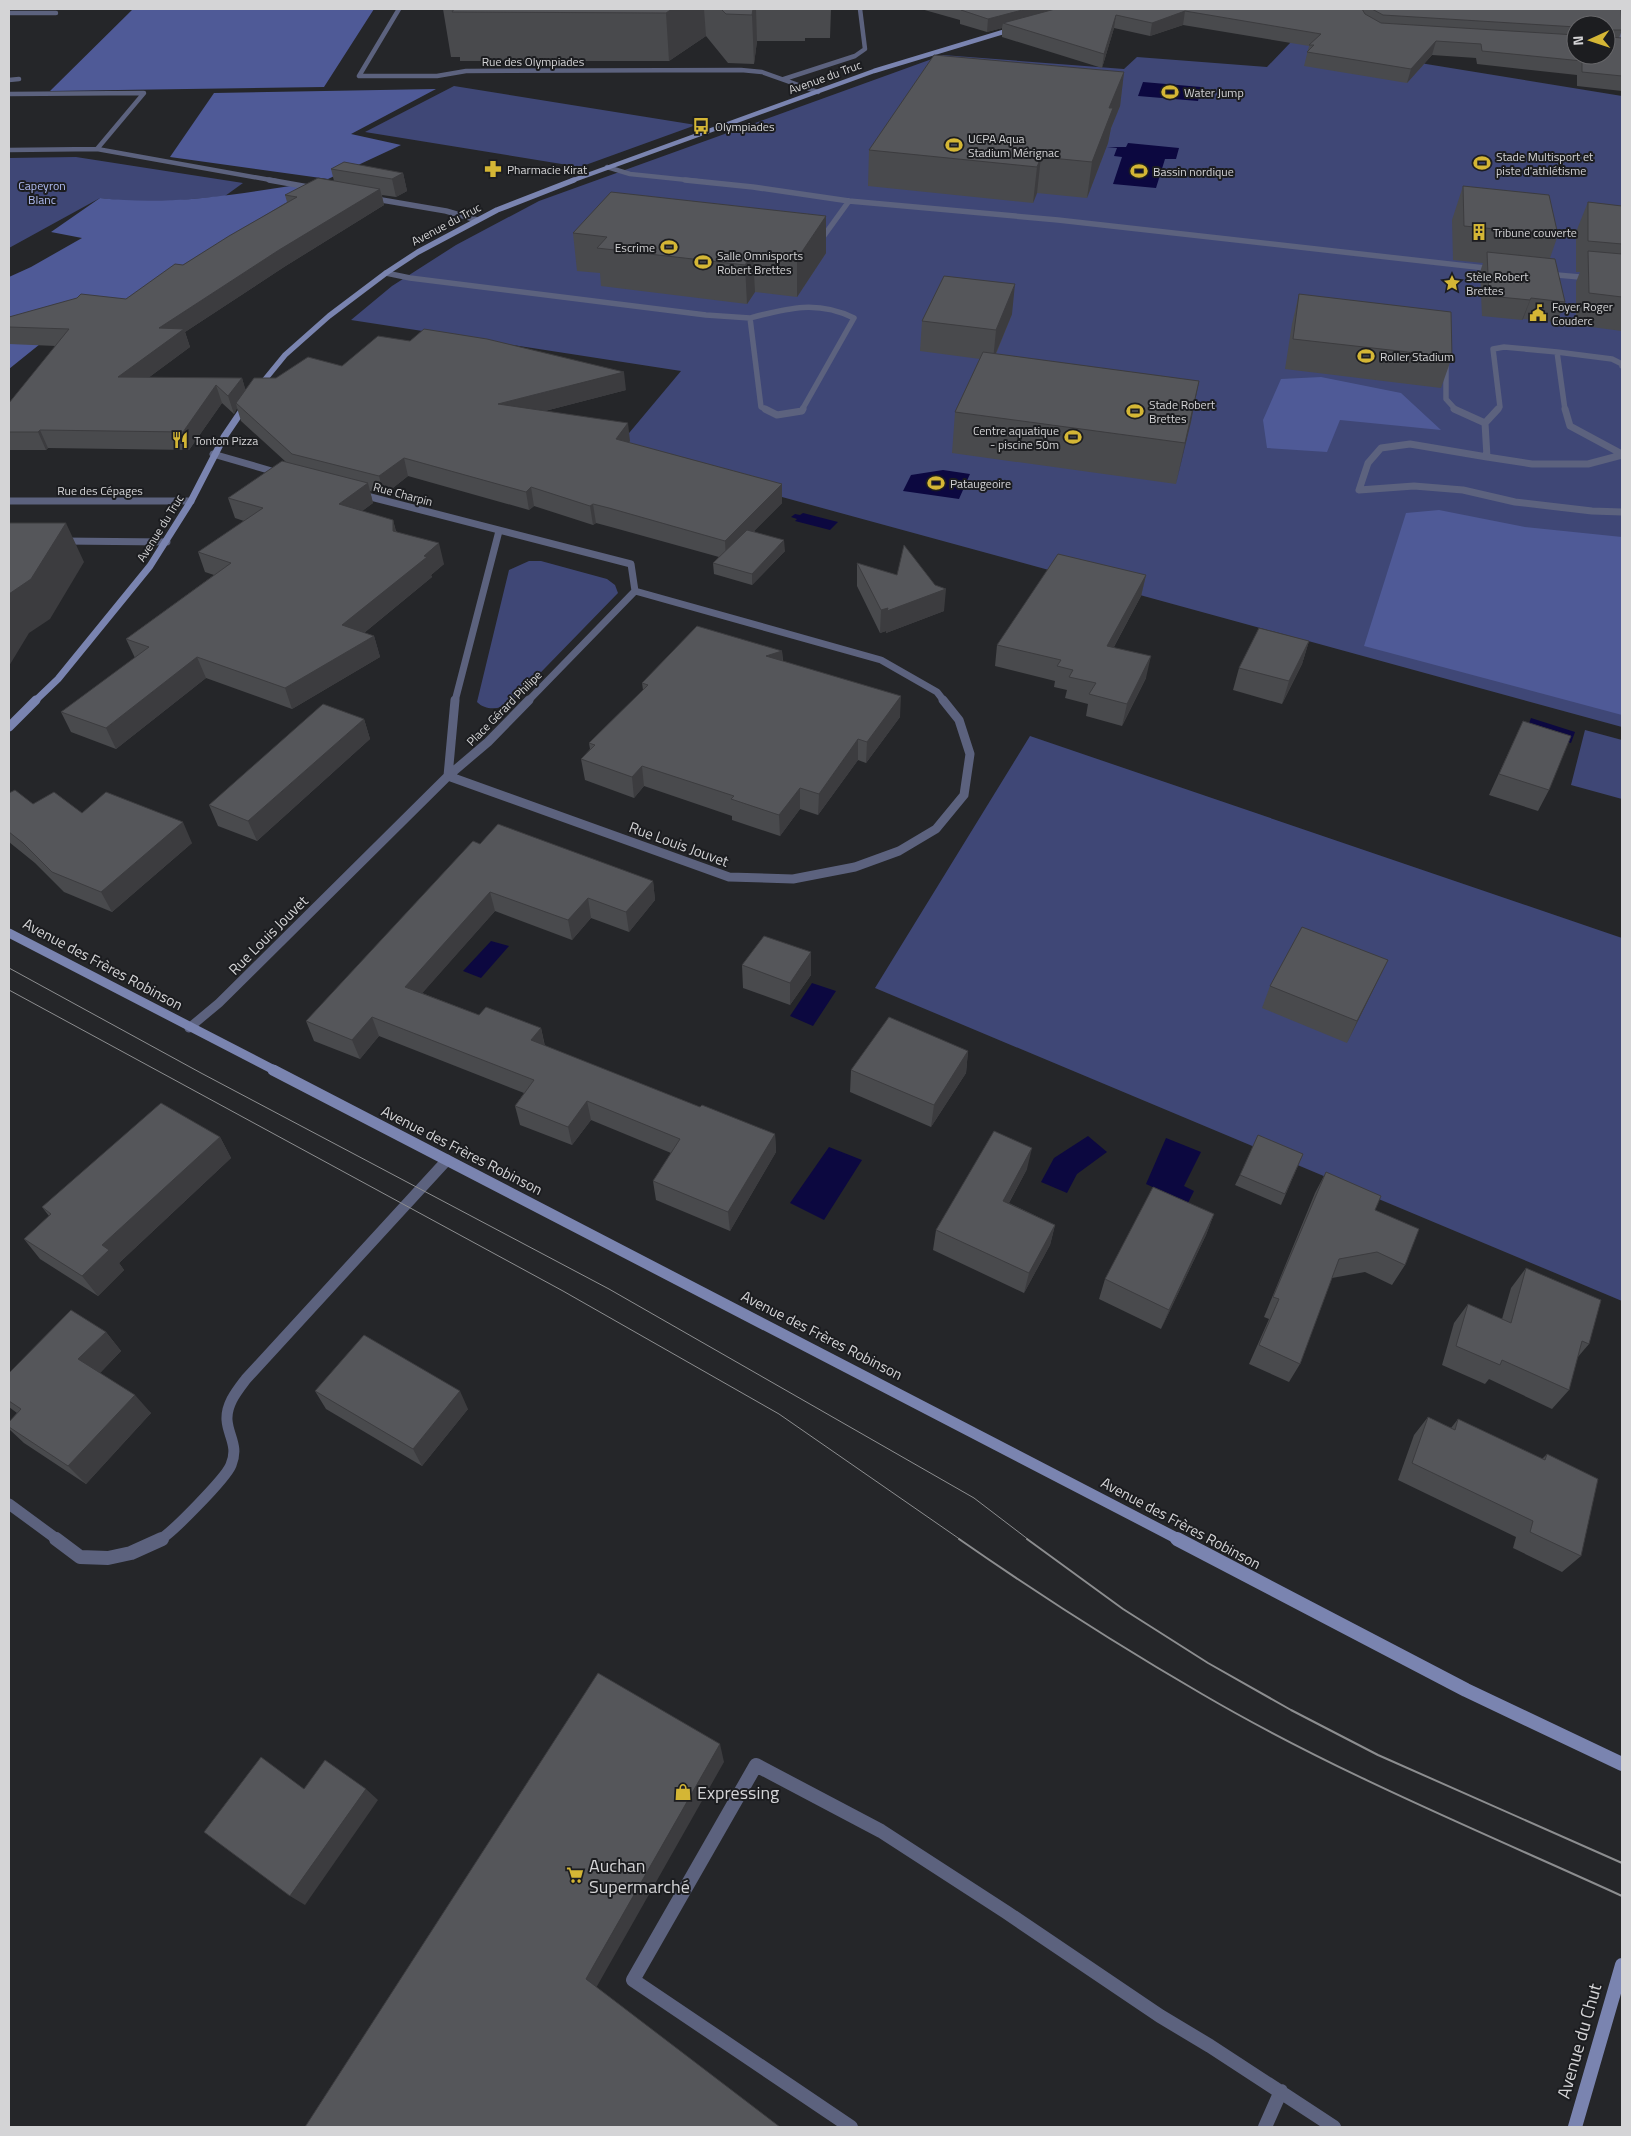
<svg xmlns="http://www.w3.org/2000/svg" width="1631" height="2136" font-family="'Titillium Web',sans-serif">
	<rect width="100%" height="100%" fill="#252629"/>
	<!-- green -->
	<path fill="#3f4776" d="M 1291,42 L 1622,96 L 1622,727 L 614,451 L 681,371 L 351,320 L 392,286 L 456,245 L 539,201 L 943,55 L 1124,69 L 1137,57 L 1267,67 Z
		M 454,86 L 696,125 L 580,167 L 365,132 Z
		M 76,157 L 243,183 L 225,196 L 170,201 L 134,202 L 100,198 L 9,248 L 9,158 Z
		M 529,561 L 541,561 L 607,579 L 615,585 L 618,593 L 510,704 C 499,709 486,711 477,702 L 509,570 Z
		M 1585,730 L 1622,740 L 1622,799 L 1571,785 Z
		M 1030,736 L 1622,938 L 1622,1301 L 875,988 Z"/>
	<!-- forest -->
	<path fill="#4f5a97" d="M 133,9 L 374,9 L 324,87 L 50,91 Z
		M 436,89 L 351,134 L 401,145 L 328,179 L 170,157 L 214,93 Z
		M 297,185 L 320,192 L 125,307 L 81,311 L 9,369 L 9,277 L 31,267 L 82,238 L 51,232 L 100,198 C 168,206 230,195 297,185 Z
		M 1321,377 L 1401,393 L 1441,430 L 1340,420 L 1327,452 L 1267,448 L 1263,420 L 1281,379 Z
		M 1439,510 L 1525,527 L 1622,537 L 1622,715 L 1364,646 L 1406,513 Z"/>
	<!-- water -->
	<path fill="#0c0840" d="M 1143,82 L 1201,87 L 1198,101 L 1138,96 Z
		M 1128,143 L 1179,148 L 1176,159 L 1165,159 L 1156,188 L 1113,184 L 1122,157 L 1114,156 L 1117,148 L 1107,147 L 1126,147 Z
		M 943,470 L 970,474 L 959,499 L 903,491 L 911,475 Z
		M 803,513 L 838,522 L 830,530 L 795,521 L 797,519 L 791,517 L 795,514 L 800,515 Z
		M 1531,718 L 1575,732 L 1571,743 L 1527,729 Z
		M 491,941 L 509,946 L 481,978 L 463,971 Z
		M 812,983 L 836,991 L 813,1026 L 790,1016 Z
		M 1088,1136 L 1107,1152 L 1077,1174 L 1067,1193 L 1041,1182 L 1054,1158 Z
		M 1166,1138 L 1201,1152 L 1184,1186 L 1194,1191 L 1188,1203 L 1146,1184 Z
		M 829,1147 L 862,1160 L 824,1220 L 790,1203 Z"/>
	<g fill="none" stroke-linecap="round" stroke-linejoin="round">
		<!-- lane-far2 -->
		<path stroke="#5c627e" stroke-width="5.5" d="M 386,273 L 410,278 L 706,315 L 750,318
			M 750,318 L 761,407 L 768,410
			M 750,318 C 788,308 817,300 854,318 L 802,410
			M 1557,352 L 1612,359 L 1622,364 L 1622,366
			M 1446,363 L 1446,399 L 1456,410
			M 1497,410 L 1500,407 L 1493,349 L 1504,347 L 1557,352 L 1565,410"/>
		<!-- lane-far1 -->
		<path stroke="#5c627e" stroke-width="7" d="M 765,409 L 777,415 L 802,411 L 803,409
			M 1454,409 L 1485,423
			M 1498,409 L 1485,423 L 1487,457 L 1410,444 L 1381,448 L 1368,463 L 1359,490 L 1414,486 L 1463,490 L 1515,502 L 1592,511 L 1622,512
			M 1565,409 L 1570,426 L 1622,454
			M 1487,457 L 1532,464 L 1588,464 L 1622,455"/>
		<!-- lane -->
		<path stroke="#5c627e" stroke-width="14" d="M 851,2127 L 633,1980 L 756,1765 L 881,1831 L 1006,1912 L 1160,2016 L 1210,2046 L 1334,2127
			M 1265,2127 L 1281,2091"/>
		<!-- street-far5 -->
		<path stroke="#5c627e" stroke-width="4.5" d="M 399,9 L 359,76 L 437,76 L 466,71 L 741,70 L 762,72 L 818,92
			M 1619,9 L 1622,53
			M 9,13 L 56,13
			M 784,79 L 855,56 L 865,49 L 860,9
			M 9,80 L 19,79
			M 9,94 L 144,93 L 97,149
			M 9,150 L 97,149 L 276,181
			M 607,167 L 630,174 L 697,181"/>
		<!-- street-far4 -->
		<path stroke="#5c627e" stroke-width="5.5" d="M 269,180 L 314,188
			M 685,180 L 753,187 L 849,201 L 1058,220 L 1494,269
			M 370,198 L 446,211 L 477,220
			M 818,244 L 849,201
			M 1546,274 L 1591,278"/>
		<!-- street-far3 -->
		<path stroke="#5c627e" stroke-width="7" d="M 213,454 L 282,474
			M 359,494 L 631,564 L 635,591
			M 9,501 L 191,501
			M 62,541 L 167,542
			M 635,591 L 881,660 L 937,692 L 944,701
			M 455,701 L 499,531
			M 528,701 L 635,591"/>
		<!-- street-far2 -->
		<path stroke="#5c627e" stroke-width="9" d="M 455,700 L 448,776 L 488,742 L 529,700
			M 189,1028 L 219,1003 L 448,776 L 729,877 L 793,879 L 855,867 L 899,851 L 936,829 L 964,795 L 970,754 L 959,720 L 943,700"/>
		<!-- street-far1 -->
		<path stroke="#5c627e" stroke-width="11" d="M 9,1504 L 58,1540
			M 159,1540 C 170,1535 226,1478 231,1465 C 239,1446 228,1436 227,1420 C 226,1404 237,1391 246,1379 L 447,1160"/>
		<!-- street -->
		<path stroke="#5c627e" stroke-width="14" d="M 56,1539 L 80,1557 L 108,1558 L 131,1553 L 162,1539"/>
		<!-- secondary-far5 -->
		<path stroke="#7a84b0" stroke-width="4.5" d="M 571,181 L 874,71 L 1013,29"/>
		<!-- secondary-far4 -->
		<path stroke="#7a84b0" stroke-width="5.5" d="M 258,388 L 285,355 L 329,316 L 386,273 L 418,252 L 497,210 L 574,180
			M 242,410 L 246,404"/>
		<!-- secondary-far3 -->
		<path stroke="#7a84b0" stroke-width="7" d="M 35,701 L 58,679 L 150,566 L 191,501 L 224,437 L 243,409"/>
		<!-- secondary-far2 -->
		<path stroke="#7a84b0" stroke-width="9" d="M 9,727 L 36,700
			M 9,933 L 276,1071"/>
		<!-- secondary-far1 -->
		<path stroke="#7a84b0" stroke-width="11" d="M 273,1070 L 1180,1540"/>
		<!-- secondary -->
		<path stroke="#7a84b0" stroke-width="14" d="M 1177,1539 L 1466,1690 L 1622,1764
			M 1575,2127 L 1622,1965"/>
		<!-- tram-far1 -->
		<path stroke="#8c8d8f" stroke-width="1" d="M 9,968 L 201,1073 L 609,1289 L 974,1498 L 1029,1540
			M 9,990 L 563,1291 L 779,1414 L 961,1540"/>
		<!-- tram -->
		<path stroke="#8c8d8f" stroke-width="2" d="M 959,1539 C 1038,1594 1119,1646 1202,1694 C 1335,1772 1482,1832 1622,1896
			M 1027,1539 L 1123,1609 L 1208,1663 L 1291,1710 L 1378,1755 L 1622,1863"/>
	</g>
	<!-- wall -->
	<path fill="#494a4d" fill-rule="evenodd" d="M 443,9 L 831,9 L 830,38 L 805,38 L 805,41 L 757,41 L 754,64 L 728,63 L 706,36 L 669,61 L 460,61 L 460,57 L 451,57 Z
		M 921,9 L 1621,9 L 1622,30 L 1619,38 L 1622,38 L 1622,91 L 1577,86 L 1577,75 L 1477,64 L 1476,58 L 1432,55 L 1407,83 L 1304,66 L 1309,46 L 1183,25 L 1150,36 L 1114,28 L 1102,68 L 1002,37 L 1002,28 L 987,32 L 960,24 L 960,20 ZM 1576,25 L 1606,25 L 1576,55 Z
		M 1124,72 L 1120,106 L 1111,128 L 1108,143 L 1087,198 L 1037,193 L 1033,203 L 868,186 L 869,150 Z
		M 331,169 L 403,173 L 407,191 L 396,197 L 382,195 L 384,205 L 284,267 L 185,332 L 190,347 L 148,378 L 242,378 L 245,389 L 276,378 L 342,366 L 626,390 L 545,411 L 630,441 L 629,443 L 782,503 L 754,531 L 785,551 L 752,585 L 714,574 L 713,563 L 719,557 L 611,527 L 596,523 L 593,525 L 534,506 L 529,510 L 408,476 L 384,495 L 370,491 L 373,503 L 362,511 L 393,520 L 396,531 L 444,564 L 431,575 L 432,577 L 364,633 L 374,636 L 380,657 L 292,709 L 206,678 L 116,749 L 71,732 L 61,712 L 135,658 L 126,639 L 214,575 L 205,572 L 198,552 L 244,521 L 235,518 L 228,498 L 286,462 L 241,421 L 237,408 L 234,414 L 222,403 L 189,450 L 48,448 L 46,450 L 9,450 L 9,403 L 56,346 L 9,344 L 9,317 L 126,299 L 183,265 L 287,202 L 285,195 L 334,181 Z
		M 1463,186 L 1558,235 L 1550,258 L 1565,302 L 1557,322 L 1523,319 L 1522,320 L 1482,316 L 1480,272 L 1483,263 L 1453,260 L 1452,220 Z
		M 1588,202 L 1622,206 L 1622,331 L 1576,325 L 1576,282 L 1580,272 L 1576,272 L 1576,232 Z
		M 826,216 L 826,253 L 797,297 L 755,292 L 747,304 L 601,286 L 600,273 L 577,271 L 573,233 Z
		M 1299,294 L 1452,357 L 1441,388 L 1285,369 L 1292,324 Z
		M 1012,314 L 996,354 L 1199,381 L 1176,484 L 952,453 L 955,412 L 980,359 L 920,351 L 922,321 Z
		M 857,563 L 897,575 L 944,611 L 886,633 L 886,631 L 880,633 L 857,586 Z
		M 1146,575 L 1141,596 L 1114,647 L 1146,678 L 1122,726 L 1086,716 L 1088,704 L 1065,698 L 1067,690 L 1054,687 L 1055,681 L 995,666 L 997,645 Z
		M 1309,641 L 1302,664 L 1282,704 L 1233,690 L 1239,668 Z
		M 782,651 L 783,661 L 900,717 L 866,763 L 858,760 L 818,815 L 800,809 L 780,836 L 732,820 L 732,816 L 644,786 L 634,798 L 585,780 L 581,759 L 590,749 L 589,743 L 643,690 L 642,683 Z
		M 364,719 L 370,739 L 257,841 L 218,826 L 209,805 Z
		M 1523,721 L 1549,790 L 1538,811 L 1489,795 Z
		M 9,793 L 33,804 L 82,813 L 192,843 L 112,912 L 64,892 L 35,863 L 9,842 Z
		M 480,844 L 653,881 L 655,900 L 629,932 L 591,918 L 572,940 L 495,911 L 422,993 L 479,1015 L 541,1028 L 545,1046 L 700,1107 L 775,1134 L 776,1152 L 730,1231 L 656,1200 L 653,1181 L 671,1153 L 591,1120 L 572,1145 L 520,1125 L 515,1106 L 524,1093 L 379,1036 L 360,1059 L 314,1041 L 306,1021 Z
		M 1388,960 L 1347,1043 L 1262,1008 L 1270,986 Z
		M 742,965 L 811,975 L 790,1005 L 743,988 Z
		M 968,1051 L 966,1073 L 931,1127 L 850,1092 L 851,1070 Z
		M 220,1137 L 231,1158 L 119,1263 L 124,1270 L 98,1296 L 40,1259 L 24,1239 L 49,1216 L 42,1207 Z
		M 1303,1154 L 1281,1205 L 1235,1185 L 1240,1175 Z
		M 1027,1169 L 1009,1203 L 1055,1225 L 1050,1245 L 1024,1293 L 933,1250 L 936,1230 Z
		M 1326,1172 L 1375,1210 L 1405,1265 L 1392,1285 L 1365,1272 L 1332,1278 L 1300,1364 L 1289,1382 L 1249,1364 L 1269,1319 L 1264,1317 L 1315,1193 Z
		M 1214,1214 L 1206,1235 L 1161,1329 L 1099,1299 L 1105,1279 Z
		M 1526,1268 L 1589,1344 L 1577,1358 L 1569,1390 L 1552,1409 L 1489,1379 L 1485,1384 L 1442,1365 L 1454,1323 L 1468,1304 L 1502,1319 L 1511,1288 Z
		M 106,1332 L 121,1351 L 100,1373 L 151,1413 L 86,1484 L 24,1443 L 9,1429 L 9,1422 L 17,1413 L 9,1407 L 9,1373 Z
		M 315,1391 L 468,1409 L 422,1466 L 326,1409 Z
		M 1428,1417 L 1451,1428 L 1458,1419 L 1542,1459 L 1547,1454 L 1581,1556 L 1562,1572 L 1513,1548 L 1516,1537 L 1398,1480 L 1414,1435 Z"/>
	<!-- shaded-wall -->
	<path fill="#3c3c3f" d="M 672,9 L 704,9 L 706,36 L 669,61 L 666,13 Z
		M 753,9 L 756,9 L 757,41 L 754,64 L 752,15 Z
		M 1026,9 L 1073,9 L 1003,23 L 1002,28 L 987,32 L 988,19 Z
		M 1185,11 L 1183,25 L 1150,36 L 1152,23 Z
		M 1116,15 L 1114,28 L 1102,68 L 1104,54 Z
		M 1436,41 L 1432,55 L 1407,83 L 1411,69 Z
		M 1124,72 L 1120,106 L 1111,128 L 1108,143 L 1087,198 L 1092,162 L 1109,108 Z
		M 1041,157 L 1037,193 L 1033,203 L 1037,167 Z
		M 403,173 L 407,191 L 396,197 L 392,179 Z
		M 380,189 L 384,205 L 284,267 L 185,332 L 190,347 L 125,395 L 118,377 L 159,328 L 279,250 Z
		M 826,216 L 826,253 L 797,297 L 797,259 Z
		M 753,254 L 755,292 L 747,304 L 745,265 Z
		M 1015,284 L 1012,314 L 993,360 L 996,330 Z
		M 1531,298 L 1523,319 L 1522,320 L 1530,300 Z
		M 624,372 L 626,390 L 502,422 L 498,404 Z
		M 242,378 L 247,395 L 236,403 L 237,408 L 234,414 L 228,396 Z
		M 1199,381 L 1191,422 L 1176,484 L 1185,443 Z
		M 216,385 L 222,403 L 189,450 L 183,432 Z
		M 628,423 L 630,441 L 618,457 L 616,439 Z
		M 40,430 L 48,448 L 46,450 L 38,432 Z
		M 404,458 L 408,476 L 384,495 L 379,476 Z
		M 368,483 L 373,503 L 345,524 L 339,504 Z
		M 782,484 L 782,503 L 726,559 L 725,541 Z
		M 531,487 L 534,506 L 529,510 L 526,492 Z
		M 593,504 L 596,523 L 593,525 L 590,506 Z
		M 393,520 L 398,541 L 393,531 Z
		M 66,523 L 84,562 L 50,619 L 29,633 L 9,666 L 9,594 Z
		M 784,540 L 785,551 L 752,585 L 752,574 Z
		M 439,543 L 444,564 L 431,575 L 432,577 L 348,646 L 342,625 Z
		M 1146,575 L 1141,596 L 1103,667 L 1107,646 Z
		M 946,589 L 944,611 L 886,633 L 886,631 L 880,633 L 881,610 Z
		M 374,636 L 380,657 L 292,709 L 285,688 Z
		M 1309,641 L 1302,664 L 1282,704 L 1289,681 Z
		M 782,651 L 783,672 L 766,656 Z
		M 1151,656 L 1146,678 L 1122,726 L 1127,704 Z
		M 197,657 L 206,678 L 116,749 L 106,728 Z
		M 901,696 L 900,717 L 866,763 L 867,742 Z
		M 364,719 L 370,739 L 257,841 L 248,821 Z
		M 858,739 L 858,760 L 818,815 L 819,794 Z
		M 642,766 L 644,786 L 634,798 L 632,777 Z
		M 800,788 L 800,809 L 780,836 L 779,815 Z
		M 183,822 L 192,843 L 112,912 L 101,892 Z
		M 653,881 L 655,900 L 629,932 L 626,912 Z
		M 490,892 L 495,911 L 411,1006 L 405,987 Z
		M 588,898 L 591,918 L 572,940 L 568,920 Z
		M 811,952 L 811,975 L 790,1005 L 790,983 Z
		M 1388,960 L 1377,982 L 1347,1043 L 1357,1021 Z
		M 372,1017 L 379,1036 L 360,1059 L 352,1040 Z
		M 541,1028 L 545,1048 L 531,1040 Z
		M 968,1051 L 966,1073 L 931,1127 L 934,1105 Z
		M 587,1101 L 591,1120 L 572,1145 L 568,1127 Z
		M 775,1134 L 776,1152 L 730,1231 L 728,1212 Z
		M 220,1137 L 231,1158 L 119,1263 L 124,1270 L 98,1296 L 82,1276 L 102,1245 Z
		M 1032,1148 L 1027,1169 L 999,1221 L 1003,1201 Z
		M 1214,1214 L 1206,1235 L 1161,1329 L 1169,1310 Z
		M 1055,1225 L 1050,1245 L 1024,1293 L 1029,1273 Z
		M 106,1332 L 121,1351 L 95,1378 L 78,1359 Z
		M 460,1391 L 468,1409 L 422,1466 L 413,1449 Z
		M 135,1395 L 151,1413 L 86,1484 L 68,1466 Z
		M 720,1744 L 724,1762 L 596,1988 L 586,1979 Z
		M 366,1789 L 378,1800 L 305,1905 L 290,1896 Z"/>
	<!-- building -->
	<path fill="#55565a" stroke="#3c3c3f" d="M 454,9 L 672,9 L 666,13 L 452,12 Z
		M 721,9 L 753,9 L 752,15 L 726,14 Z
		M 965,9 L 1026,9 L 988,19 L 961,10 Z
		M 1055,9 L 1362,9 L 1365,14 L 1381,23 L 1576,35 L 1576,55 L 1606,55 L 1606,25 L 1576,25 L 1576,27 L 1383,15 L 1372,9 L 1621,9 L 1622,30 L 1610,30 L 1607,34 L 1610,37 L 1622,38 L 1622,76 L 1582,72 L 1582,61 L 1482,51 L 1481,44 L 1436,41 L 1411,69 L 1307,52 L 1314,45 L 1309,45 L 1321,34 L 1185,11 L 1152,23 L 1116,15 L 1104,54 L 1003,23 Z
		M 934,55 L 1124,72 L 1109,108 L 1113,108 L 1092,162 L 1041,157 L 1037,167 L 869,150 Z
		M 344,162 L 403,173 L 392,179 L 331,169 Z
		M 318,178 L 380,189 L 279,250 L 159,328 L 184,329 L 118,377 L 242,378 L 228,396 L 216,385 L 183,432 L 40,430 L 38,432 L 9,432 L 9,403 L 69,329 L 9,327 L 9,317 L 77,298 L 81,294 L 126,299 L 175,264 L 183,265 L 229,236 L 297,197 L 285,195 Z
		M 1463,186 L 1549,195 L 1558,235 L 1464,226 Z
		M 611,192 L 826,216 L 797,259 L 753,254 L 745,265 L 597,248 L 607,237 L 573,233 Z
		M 1588,202 L 1622,206 L 1622,244 L 1588,241 Z
		M 1588,251 L 1622,254 L 1622,297 L 1589,293 Z
		M 1487,252 L 1555,259 L 1565,302 L 1531,298 L 1530,300 L 1489,296 Z
		M 944,276 L 1015,284 L 996,330 L 922,321 Z
		M 1299,294 L 1451,312 L 1452,357 L 1293,339 Z
		M 424,329 L 487,339 L 624,372 L 498,404 L 628,423 L 616,439 L 782,484 L 725,541 L 609,508 L 593,504 L 590,506 L 531,487 L 526,492 L 404,458 L 379,476 L 292,454 L 236,403 L 254,378 L 276,378 L 308,357 L 342,366 L 378,336 L 410,341 Z
		M 983,352 L 1199,381 L 1185,443 L 955,412 Z
		M 282,461 L 368,483 L 339,504 L 393,520 L 393,531 L 439,543 L 424,556 L 427,557 L 342,625 L 374,636 L 285,688 L 197,657 L 106,728 L 61,712 L 149,647 L 126,639 L 231,563 L 198,552 L 263,508 L 228,498 Z
		M 9,523 L 66,523 L 31,579 L 9,594 Z
		M 747,530 L 784,540 L 752,574 L 713,563 Z
		M 904,545 L 935,585 L 946,589 L 887,611 L 888,608 L 881,610 L 857,563 L 897,575 Z
		M 1058,554 L 1146,575 L 1107,646 L 1151,656 L 1127,704 L 1089,694 L 1096,683 L 1069,677 L 1073,670 L 1057,666 L 1061,660 L 997,645 Z
		M 697,626 L 782,651 L 766,656 L 901,696 L 867,742 L 858,739 L 819,794 L 800,788 L 779,815 L 731,799 L 734,796 L 642,766 L 632,777 L 581,759 L 595,745 L 589,743 L 648,685 L 642,683 Z
		M 1259,628 L 1309,641 L 1289,681 L 1239,668 Z
		M 323,704 L 364,719 L 248,821 L 209,805 Z
		M 1523,721 L 1571,736 L 1549,790 L 1499,774 Z
		M 15,790 L 33,804 L 54,792 L 82,813 L 106,792 L 183,822 L 101,892 L 52,872 L 23,843 L 9,832 L 9,793 Z
		M 498,824 L 653,881 L 626,912 L 588,898 L 568,920 L 490,892 L 405,987 L 479,1015 L 486,1007 L 541,1028 L 531,1040 L 700,1107 L 702,1105 L 775,1134 L 728,1212 L 653,1181 L 680,1139 L 587,1101 L 568,1127 L 515,1106 L 534,1080 L 372,1017 L 352,1040 L 306,1021 L 473,841 L 480,844 Z
		M 1302,927 L 1388,960 L 1357,1021 L 1270,986 Z
		M 764,936 L 811,952 L 790,983 L 742,965 Z
		M 889,1017 L 968,1051 L 934,1105 L 851,1070 Z
		M 161,1103 L 220,1137 L 102,1245 L 109,1250 L 82,1276 L 24,1239 L 51,1214 L 42,1207 Z
		M 994,1131 L 1032,1148 L 1003,1201 L 1055,1225 L 1029,1273 L 936,1230 Z
		M 1258,1135 L 1303,1154 L 1285,1194 L 1240,1175 Z
		M 1326,1172 L 1381,1196 L 1375,1210 L 1419,1229 L 1405,1265 L 1377,1252 L 1339,1259 L 1300,1364 L 1259,1345 L 1279,1299 L 1273,1297 Z
		M 1153,1187 L 1214,1214 L 1169,1310 L 1105,1279 Z
		M 1526,1268 L 1601,1300 L 1589,1344 L 1582,1341 L 1569,1390 L 1502,1360 L 1500,1365 L 1456,1346 L 1468,1304 L 1511,1323 Z
		M 71,1310 L 106,1332 L 78,1359 L 135,1395 L 68,1466 L 9,1427 L 9,1422 L 21,1409 L 9,1401 L 9,1373 Z
		M 364,1335 L 460,1391 L 413,1449 L 315,1391 Z
		M 1428,1417 L 1455,1430 L 1458,1419 L 1545,1460 L 1547,1454 L 1598,1479 L 1581,1556 L 1530,1532 L 1533,1521 L 1412,1463 Z
		M 598,1673 L 720,1744 L 586,1979 L 780,2127 L 305,2127 Z
		M 261,1757 L 304,1789 L 325,1760 L 366,1789 L 290,1896 L 204,1832 Z"/>
	<!-- icons -->
	<defs>
		<g id="stadium-bare" transform="scale(1.35)"><path d="M0-5a6.5 5 0 1 0 0 10a6.5 5 0 1 0 0-10ZM-3.5-1.8h7v3.6h-7Z" fill="#d4b635" stroke="#1c1d20" stroke-width="2.5" paint-order="stroke"/></g>
		<g id="bus-bare" transform="scale(1.35)"><path d="M-5-6H5V4H4V6H2V4H-2V6H-4V4H-5ZM-3.5-4V0h7V-4ZM-3.5 1.2v1.5H-2V1.2ZM2 1.2v1.5H3.5V1.2Z" fill="#d4b635" stroke="#1c1d20" stroke-width="2.5" paint-order="stroke"/></g>
		<g id="pharmacy-bare" transform="scale(1.35)"><path d="M-2-6h4v4h4v4h-4v4h-4v-4h-4v-4h4Z" fill="#d4b635" stroke="#1c1d20" stroke-width="2.5" paint-order="stroke"/></g>
		<g id="building-bare" transform="scale(1.35)"><path d="M-4-6H4V6H1V3H-1V6H-4ZM-2.5-4.3h1.7v1.8h-1.7ZM.8-4.3h1.7v1.8H.8ZM-2.5-1h1.7V.8h-1.7ZM.8-1h1.7V.8H.8Z" fill="#d4b635" stroke="#1c1d20" stroke-width="2.5" paint-order="stroke"/></g>
		<g id="sight-bare" transform="scale(1.35)"><path d="M0-6L1.8-2.2L6-1.7L2.9 1.2L3.7 5.4L0 3.3L-3.7 5.4L-2.9 1.2L-6-1.7L-1.8-2.2Z" fill="#d4b635" stroke="#1c1d20" stroke-width="2.5" paint-order="stroke"/></g>
		<g id="civic-bare" transform="scale(1.35)"><path d="M-.6-6.5H3V-4.5H.6V-3L4-1V1h2V6H-6V1h2V-1L-.6-3ZM-1.2 2.5V6h2.4V2.5Z" fill="#d4b635" stroke="#1c1d20" stroke-width="2.5" paint-order="stroke"/></g>
		<g id="restaurant-bare" transform="scale(1.35)"><path d="M-5-6h1v4h1v-4h1v4h1v-4h1v5L-1.5 .5V6h-2V.5L-5-1ZM5-6V6H3V1.5H1.5Q1.5-4 5-6Z" fill="#d4b635" stroke="#1c1d20" stroke-width="2.5" paint-order="stroke"/></g>
		<g id="shop-bare" transform="scale(1.35)"><path d="M-5-2.5h2.3a2.7 3.5 0 0 1 5.4 0H5L5.5 6h-11ZM-1.5-2.5h3a1.5 2.3 0 0 0-3 0Z" fill="#d4b635" stroke="#1c1d20" stroke-width="2.5" paint-order="stroke"/></g>
		<g id="supermarket-bare" transform="scale(1.35)"><path d="M-6-5.5h2.5l.6 2H6L4.5 2H-2.5L-4.4-4H-6ZM-1.5 3.2a1.3 1.3 0 1 0 .1 0ZM3 3.2a1.3 1.3 0 1 0 .1 0Z" fill="#d4b635" stroke="#1c1d20" stroke-width="2.5" paint-order="stroke"/></g>
	</defs>
	<g fill-rule="evenodd">
		<use href="#stadium-bare" x="1170" y="92"/>
		<use href="#bus-bare" x="701" y="126"/>
		<use href="#stadium-bare" x="954" y="145"/>
		<use href="#stadium-bare" x="1482" y="163"/>
		<use href="#pharmacy-bare" x="493" y="169"/>
		<use href="#stadium-bare" x="1139" y="171"/>
		<use href="#building-bare" x="1479" y="232"/>
		<use href="#stadium-bare" x="669" y="247"/>
		<use href="#stadium-bare" x="703" y="262"/>
		<use href="#sight-bare" x="1452" y="283"/>
		<use href="#civic-bare" x="1538" y="313"/>
		<use href="#stadium-bare" x="1366" y="356"/>
		<use href="#stadium-bare" x="1135" y="411"/>
		<use href="#stadium-bare" x="1073" y="437"/>
		<use href="#restaurant-bare" x="180" y="440"/>
		<use href="#stadium-bare" x="936" y="483"/>
		<use href="#shop-bare" x="683" y="1792"/>
		<use href="#supermarket-bare" x="575" y="1875"/>
	</g>
	<g text-anchor="middle" dominant-baseline="central" stroke-width="4" stroke-linejoin="round" paint-order="stroke">
		<!-- far-street labels -->
		<g font-size="12" fill="#d4d4d6" stroke="#1c1d20">
			<text x="533" y="61">Rue des Olympiades</text>
			<text transform="translate(825 77) rotate(-20)">Avenue du Truc</text>
			<text transform="translate(446 224) rotate(-28)">Avenue du Truc</text>
			<text x="100" y="490">Rue des Cépages</text>
			<text transform="translate(403 494) rotate(15)">Rue Charpin</text>
			<text transform="translate(160 528) rotate(-58)">Avenue du Truc</text>
			<text transform="translate(504 708) rotate(-45)">Place Gérard Philipe</text>
		</g>
		<!-- far-poi labels -->
		<g font-size="12" fill="#d4d4d6" stroke="#1c1d20" text-anchor="start">
			<text x="1184" y="92">Water Jump</text>
			<text x="715" y="126">Olympiades</text>
			<text x="968" y="138">UCPA Aqua<tspan x="968" dy="14">Stadium Mérignac</tspan></text>
			<text x="1496" y="156">Stade Multisport et<tspan x="1496" dy="14">piste d'athlétisme</tspan></text>
			<text x="507" y="169">Pharmacie Kirat</text>
			<text x="1153" y="171">Bassin nordique</text>
			<text x="1493" y="232">Tribune couverte</text>
			<text x="655" y="247" text-anchor="end">Escrime</text>
			<text x="717" y="255">Salle Omnisports<tspan x="717" dy="14">Robert Brettes</tspan></text>
			<text x="1466" y="276">Stèle Robert<tspan x="1466" dy="14">Brettes</tspan></text>
			<text x="1552" y="306">Foyer Roger<tspan x="1552" dy="14">Couderc</tspan></text>
			<text x="1380" y="356">Roller Stadium</text>
			<text x="1149" y="404">Stade Robert<tspan x="1149" dy="14">Brettes</tspan></text>
			<text x="1059" y="430" text-anchor="end">Centre aquatique<tspan x="1059" dy="14">- piscine 50m</tspan></text>
			<text x="194" y="440">Tonton Pizza</text>
			<text x="950" y="483">Pataugeoire</text>
		</g>
		<!-- far-park labels -->
		<g font-size="12" fill="#afbbf0" stroke="#1c1d20">
			<text x="42" y="185">Capeyron<tspan x="42" dy="14">Blanc</tspan></text>
		</g>
		<!-- street labels -->
		<g font-size="15" fill="#d4d4d6" stroke="#1c1d20">
			<text transform="translate(679 844) rotate(20)">Rue Louis Jouvet</text>
			<text transform="translate(268 935) rotate(-45)">Rue Louis Jouvet</text>
			<text transform="translate(103 964) rotate(28)">Avenue des Frères Robinson</text>
			<text transform="translate(462 1150) rotate(27)">Avenue des Frères Robinson</text>
			<text transform="translate(822 1335) rotate(27)">Avenue des Frères Robinson</text>
			<text transform="translate(1181 1523) rotate(28)">Avenue des Frères Robinson</text>
		</g>
		<!-- near-poi labels -->
		<g font-size="18" fill="#d4d4d6" stroke="#1c1d20" text-anchor="start">
			<text x="697" y="1792">Expressing</text>
			<text x="589" y="1865">Auchan<tspan x="589" dy="21">Supermarché</tspan></text>
		</g>
		<!-- near-street labels -->
		<g font-size="18" fill="#d4d4d6" stroke="#1c1d20">
			<text transform="translate(1579 2041) rotate(-74)">Avenue du Chut</text>
		</g>
	</g>
	<!-- border -->
	<rect width="1631" height="2136" fill="none" stroke="#d4d4d6" stroke-width="20"/>
	<!-- north arrow -->
	<g transform="translate(1591 40) rotate(267)"><circle r="24" fill="#1c1d20" stroke="#666669"/>
	<path d="M0-4L9 19L0 12L-9 19Z" fill="#d4b635"/>
	<text y="-8" font-size="14" font-weight="bold" text-anchor="middle" fill="#d4d4d6">N</text>
	</g>
</svg>
